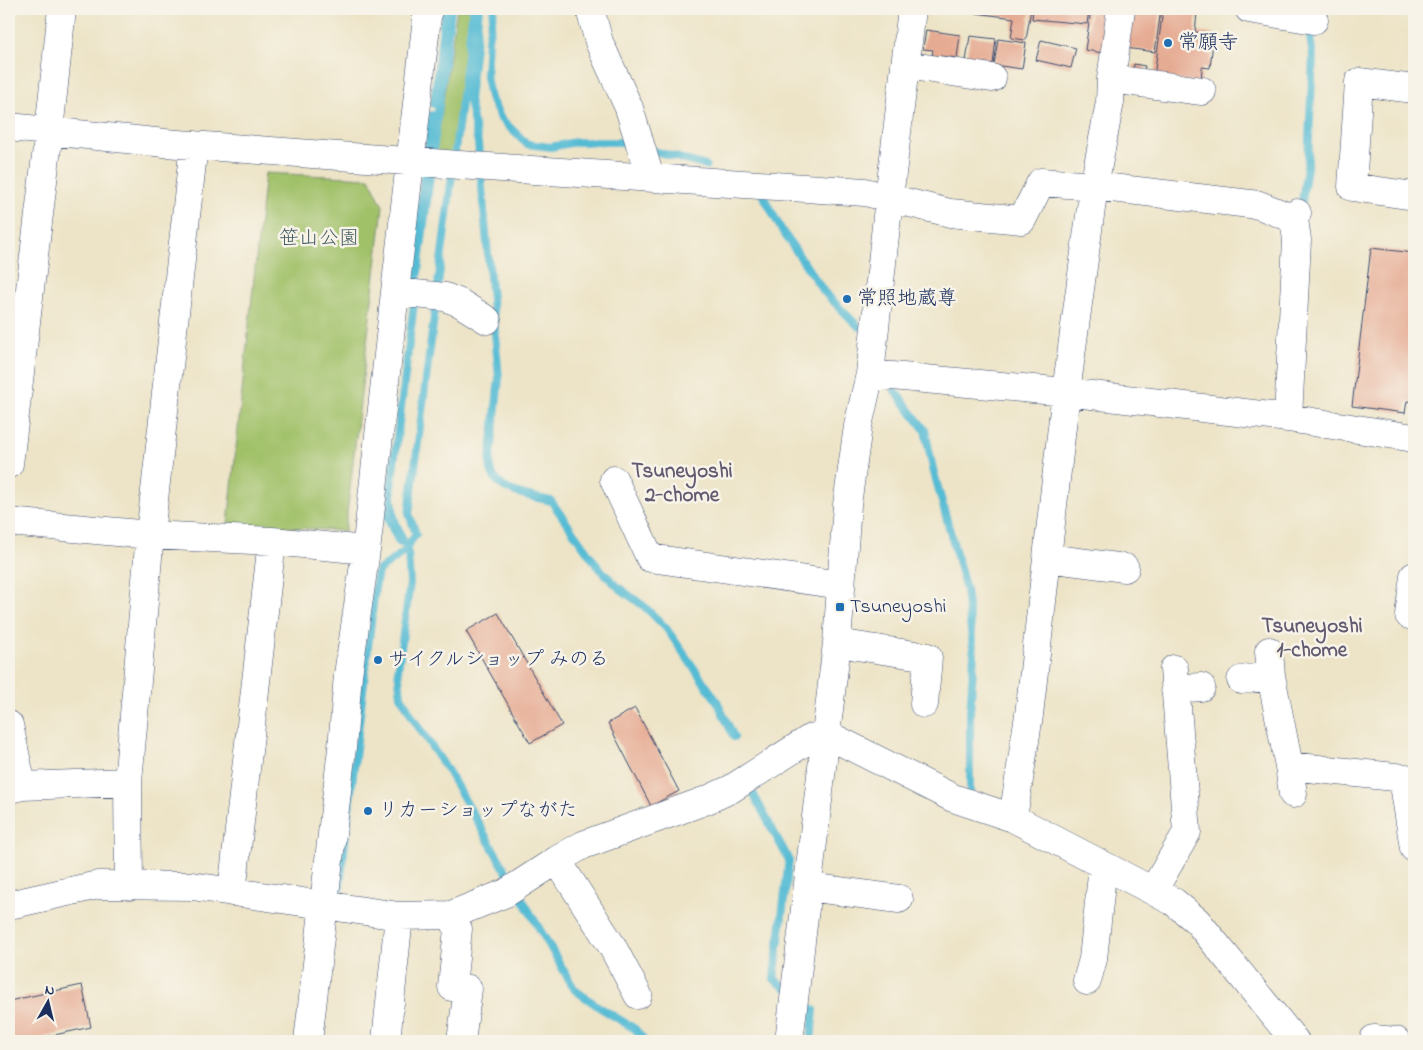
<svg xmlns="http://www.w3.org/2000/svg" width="1423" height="1050" font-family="'Indie Flower','Klee One',sans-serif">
	<rect width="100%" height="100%" fill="#f7f3e8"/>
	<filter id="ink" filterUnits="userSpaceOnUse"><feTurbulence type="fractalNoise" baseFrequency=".02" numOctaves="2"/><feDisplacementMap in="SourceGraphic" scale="10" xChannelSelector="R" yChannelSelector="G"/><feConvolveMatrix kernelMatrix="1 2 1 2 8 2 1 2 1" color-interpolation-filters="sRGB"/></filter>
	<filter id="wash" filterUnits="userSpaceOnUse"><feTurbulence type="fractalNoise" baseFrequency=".0096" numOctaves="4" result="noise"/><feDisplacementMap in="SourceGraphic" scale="20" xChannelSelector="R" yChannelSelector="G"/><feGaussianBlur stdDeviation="1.12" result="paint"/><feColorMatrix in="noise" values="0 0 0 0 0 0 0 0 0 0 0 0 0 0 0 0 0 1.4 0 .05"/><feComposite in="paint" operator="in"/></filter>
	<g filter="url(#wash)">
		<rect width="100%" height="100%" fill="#ede4c7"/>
		<!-- green -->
		<path fill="#a1c169" stroke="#5e7864" d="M 457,9 L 470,9 L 452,157 L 435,156 Z
			M 265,173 L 369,178 L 383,206 L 345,531 L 228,524 Z"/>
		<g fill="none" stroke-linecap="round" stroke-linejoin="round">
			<!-- stream -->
			<path stroke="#56bcd4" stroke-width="8" d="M 451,9 L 391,487 L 394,518 L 408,553 L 410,583 L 398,670 L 401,696 L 414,720 L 448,771 L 575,990 L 599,1007 L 635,1029 L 645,1041
				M 479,9 L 469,100 L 478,143 L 499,378 L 490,463 C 492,493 527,495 551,501 L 599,568 L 618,587 L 645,607 L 666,628 L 717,701 L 734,737
				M 494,9 L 488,39 L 486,76 L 490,97 L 501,119 L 527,144 L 551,147 L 575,142 L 620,142 L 634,146
				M 434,104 L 445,9
				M 648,149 L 706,166
				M 763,195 L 781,229 L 824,292 L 859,327
				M 1302,201 L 1308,160 L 1313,57 L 1309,30
				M 412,272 L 432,115
				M 895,391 L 925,430 L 933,469 L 966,590 L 974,655 L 970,712 L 970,797
				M 384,502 L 385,513 L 399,542
				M 408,545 L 416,534 L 409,514 L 473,9
				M 750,788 L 789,860 L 774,979 L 789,990
				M 338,902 L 375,588 L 378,571 L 402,553
				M 800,999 L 814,1010 L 811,1041"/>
		</g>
		<g id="blocks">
			<!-- building -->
			<path fill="#e6ab93" d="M 975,9 L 1031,9 L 1026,40 L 1011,38 L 1014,18 L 975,13 Z
				M 1033,9 L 1089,9 L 1087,24 L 1032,19 Z
				M 1091,9 L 1116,9 L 1109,54 L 1085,50 Z
				M 1131,9 L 1161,9 L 1155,52 L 1125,48 Z
				M 1163,9 L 1197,13 L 1195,32 L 1214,34 L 1210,68 L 1202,67 L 1201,83 L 1154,77 Z
				M 926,30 L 960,35 L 957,58 L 932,55 L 933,50 L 923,49 Z
				M 970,36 L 996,39 L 993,64 L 966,61 Z
				M 998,39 L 1026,43 L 1022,69 L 994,65 Z
				M 1041,40 L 1076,48 L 1071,68 L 1036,60 Z
				M 1134,64 L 1145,66 L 1144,73 L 1133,71 Z
				M 1371,248 L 1414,253 L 1414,402 L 1407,401 L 1405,413 L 1352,406 Z
				M 498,613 L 562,725 L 530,743 L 466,631 Z
				M 635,708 L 679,791 L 651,806 L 608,723 Z
				M 82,985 L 91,1027 L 27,1041 L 9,1041 L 9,1001 Z"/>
		</g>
	</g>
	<g filter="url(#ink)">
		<use href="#blocks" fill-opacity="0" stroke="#3a4a6e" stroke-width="1"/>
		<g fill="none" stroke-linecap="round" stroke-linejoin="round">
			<!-- minor casing -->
			<g stroke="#3a4a6e" stroke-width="29">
				<path id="minor" d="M 590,9 L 599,42 L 629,108 L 650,177
					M 1249,9 L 1314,20
					M 905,65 L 992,78
					M 1111,79 L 1202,91
					M 1414,89 L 1359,82 L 1352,187 L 1414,196
					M 9,127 L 165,143 L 473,166 L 865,192 L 950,213 L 1022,220 L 1041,182 L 1094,186 L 1259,205 L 1294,219
					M 395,292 L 445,297 L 460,303 L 487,320
					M 870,374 L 1066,392 L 1288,418 L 1414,438
					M 1288,418 L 1297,240 L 1294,219 L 1297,213
					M 9,464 L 49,131 L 62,9
					M 614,480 L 650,558 L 841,585
					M 9,522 L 150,535 L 272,541 L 366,550
					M 1047,558 L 1125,568
					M 1409,615 L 1414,576
					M 837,643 L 928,657 L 924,704
					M 1269,651 L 1271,676 L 1289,766 L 1414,779
					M 1241,680 L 1271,676
					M 1175,689 L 1201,687
					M 9,725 L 22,786
					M 1289,766 L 1293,794
					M 1403,778 L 1414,848
					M 9,789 L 22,786 L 128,782
					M 1013,818 L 1029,715 L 1066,392 L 1094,186 L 1110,102 L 1111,79 L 1121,9
					M 557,860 L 612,946 L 638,995
					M 129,886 L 128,782 L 150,535 L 194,145
					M 808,887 L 899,899
					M 1153,891 L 1187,832 L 1174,669
					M 232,892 L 272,541
					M 9,905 L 98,885 L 192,886 L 399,916 L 451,915 L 506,893 L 557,860 L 583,845 L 707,800 L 731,789 L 811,738 L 826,734 L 953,798 L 1013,818 L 1174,902 L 1197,921 L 1295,1041
					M 451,915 L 458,929 L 452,987 L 468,989 L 461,1041
					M 1087,981 L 1093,959 L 1103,865
					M 1374,1039 L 1396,1041
					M 308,1041 L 342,748 L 348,675 L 367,543 L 395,292 L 428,9
					M 386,1041 L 399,916
					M 789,1041 L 837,643 L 847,505 L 858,426 L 870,374 L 889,198 L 912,9"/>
			</g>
			<!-- minor -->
			<use href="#minor" stroke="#fff" stroke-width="28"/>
		</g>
	</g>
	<!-- markers -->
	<g fill="#1f6fb2" stroke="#f7f3e8" stroke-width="2">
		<circle cx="1168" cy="43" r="5"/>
		<circle cx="847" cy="299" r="5"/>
		<rect x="835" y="602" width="10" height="10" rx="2.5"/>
		<circle cx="378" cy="660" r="5"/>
		<circle cx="368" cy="811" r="5"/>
	</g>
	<g text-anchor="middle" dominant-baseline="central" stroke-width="5" stroke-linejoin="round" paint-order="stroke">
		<!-- poi labels -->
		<g font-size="20" fill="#1b2f5e" stroke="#f7f3e8" text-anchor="start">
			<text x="1178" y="43">常願寺</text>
			<text x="857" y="299">常照地蔵尊</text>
			<text x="850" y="607">Tsuneyoshi</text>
			<text x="388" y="660">サイクルショップ みのる</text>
			<text x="378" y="811">リカーショップながた</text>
		</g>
		<!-- park labels -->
		<g font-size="20" fill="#435b61" stroke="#f7f3e8">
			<text x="319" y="239">笹山公園</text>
		</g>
		<!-- neighbourhood labels -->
		<g font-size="21" font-weight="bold" fill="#625a71" stroke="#f7f3e8">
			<text x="682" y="472">Tsuneyoshi<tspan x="682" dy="24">2-chome</tspan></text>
			<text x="1312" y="627">Tsuneyoshi<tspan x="1312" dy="24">1-chome</tspan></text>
		</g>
	</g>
	<!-- margin -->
	<rect width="1423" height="1050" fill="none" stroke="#f7f3e8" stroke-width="30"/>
	<!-- north arrow -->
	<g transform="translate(48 1002) rotate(8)" stroke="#f7f3e8" stroke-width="4" paint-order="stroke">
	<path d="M0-4L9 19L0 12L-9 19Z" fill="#1b2f5e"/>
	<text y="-8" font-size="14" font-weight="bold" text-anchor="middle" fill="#1b2f5e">N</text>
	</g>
</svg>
